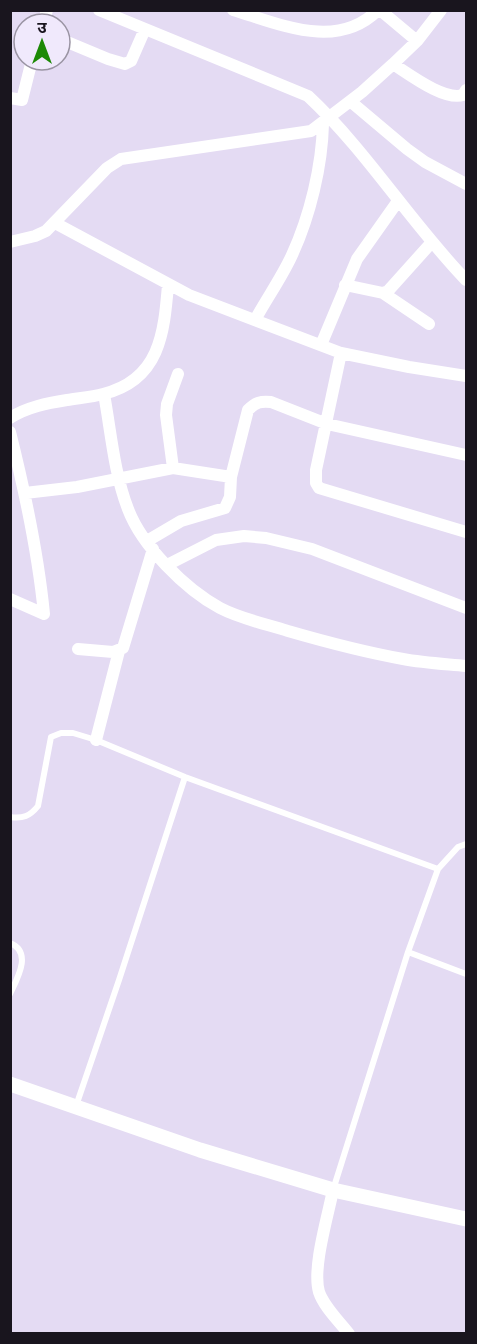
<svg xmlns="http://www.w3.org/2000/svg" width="477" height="1344" font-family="Arial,'Noto Sans Devanagari',sans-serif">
	<rect width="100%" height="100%" fill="#e4dbf3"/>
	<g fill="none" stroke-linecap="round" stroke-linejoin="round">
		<!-- service -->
		<path stroke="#fff" stroke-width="6" d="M 10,817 C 23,819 30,816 38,806 L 51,737 L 61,733 L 73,733 L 96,740 L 185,777 L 438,869
			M 10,943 C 33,952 17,979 10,994
			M 408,952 L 466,974
			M 76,1106 L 119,980 L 185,777
			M 333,1190 L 408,952 L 438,869 L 458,847 L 466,844"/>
		<!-- minor -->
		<path stroke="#fff" stroke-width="12" d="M 99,10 L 308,96 C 367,151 410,222 466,280
			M 233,10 C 280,24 337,51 378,10
			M 380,10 L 417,41
			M 43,24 L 47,10
			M 60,39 L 108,59 L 125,64 L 131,61 L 145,29
			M 393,64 C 409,74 444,101 463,95 L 466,90
			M 10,98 L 22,100 L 32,60
			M 350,101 L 407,149 L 425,162 L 466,184
			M 55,223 L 189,295 L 341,353 L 409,367 L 466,376
			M 10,242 L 35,236 L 46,231 L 107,168 L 121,159 L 311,131 L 362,92 L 393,64 L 417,41 L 441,10
			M 345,285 L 383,293 L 388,291 L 432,242
			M 383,293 L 429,324
			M 255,320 C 267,298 282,277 292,255 C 310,216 322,166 323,124
			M 321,345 L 357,259 L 398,201
			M 341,353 L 316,470 L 316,483 L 319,488 L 466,532
			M 104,394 C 111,432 114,473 128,509 C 142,546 185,589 220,608 C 241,619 266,624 288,631 C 326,642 364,652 403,659 C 424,663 446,664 466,666
			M 10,418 C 27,407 48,403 67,400 C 79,398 92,397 103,394 C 160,380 164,333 168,285
			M 10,432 C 25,492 38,552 44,614 L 10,599
			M 173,468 L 166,415 L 167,404 L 178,374
			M 25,493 L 77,487 L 173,468 L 231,477
			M 147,541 L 181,521 L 225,508 L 230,497 L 231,477 L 248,410 C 256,402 261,401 271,402 L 327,424 L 466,455
			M 167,565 L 216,540 L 244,536 L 266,538 L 312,549 L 466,608
			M 78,649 L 113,652 L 123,648 L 153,549
			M 96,740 L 119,651
			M 333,1190 C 328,1216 312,1268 319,1292 C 324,1307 339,1321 349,1334"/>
		<!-- tertiary -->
		<path stroke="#fff" stroke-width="15" d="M 10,1084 L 200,1150 L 333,1190 L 466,1219"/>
	</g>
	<!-- border -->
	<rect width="477" height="1344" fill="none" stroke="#19151e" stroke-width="24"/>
	<!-- north arrow -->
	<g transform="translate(42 42)"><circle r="28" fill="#f0e9fc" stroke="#9a94a3" stroke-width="1.5"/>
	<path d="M0-4.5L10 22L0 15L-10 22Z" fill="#1c8906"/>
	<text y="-9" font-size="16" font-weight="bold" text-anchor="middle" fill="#19151e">उ</text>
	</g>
</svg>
